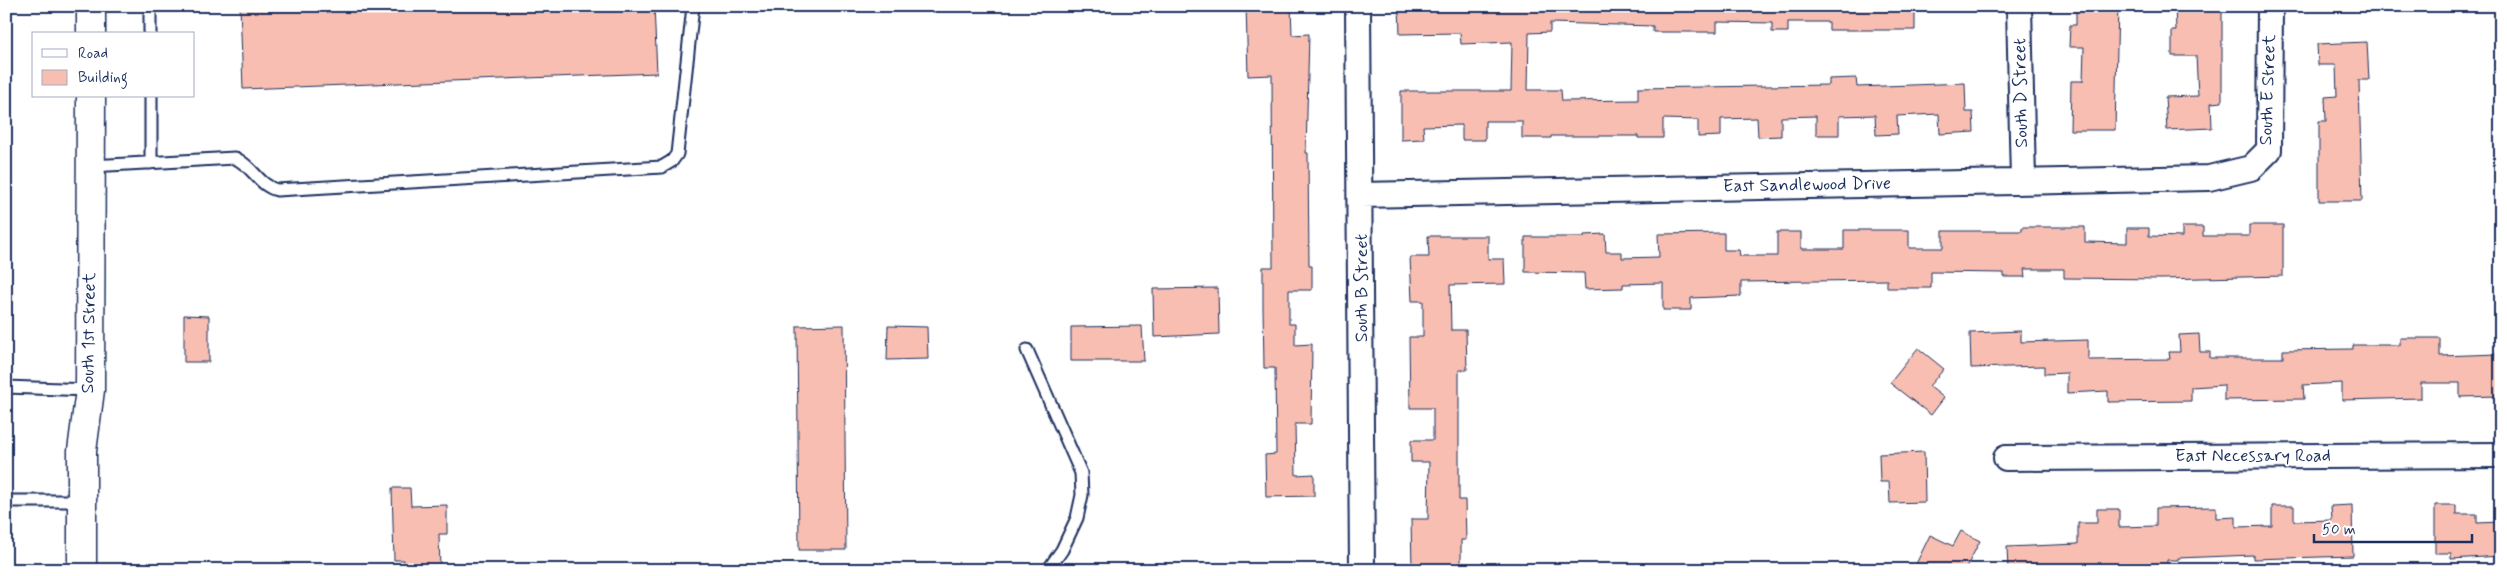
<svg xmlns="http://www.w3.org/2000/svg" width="2507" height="576" font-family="Mynerve,sans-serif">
	<rect width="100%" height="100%" fill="#fff"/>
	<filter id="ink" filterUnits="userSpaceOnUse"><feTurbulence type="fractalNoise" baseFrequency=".02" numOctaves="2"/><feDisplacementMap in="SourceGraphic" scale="10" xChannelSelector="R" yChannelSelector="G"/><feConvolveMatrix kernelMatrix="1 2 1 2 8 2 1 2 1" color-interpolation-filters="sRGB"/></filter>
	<g filter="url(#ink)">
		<!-- building -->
		<path fill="#f8beb1" stroke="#1b2f5e" d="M 240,6 L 654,6 L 657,73 L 243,89 Z
			M 1246,6 L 1291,6 L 1292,35 L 1309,34 L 1306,153 L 1308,153 L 1309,266 L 1312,266 L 1312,290 L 1289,290 L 1289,324 L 1295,324 L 1295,345 L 1312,344 L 1311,424 L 1295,424 L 1296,475 L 1314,474 L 1314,496 L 1266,497 L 1265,455 L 1276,454 L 1275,368 L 1264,368 L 1263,306 L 1263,267 L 1273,267 L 1272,75 L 1248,76 Z
			M 1399,6 L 1915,6 L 1915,30 L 1829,30 L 1829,22 L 1788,22 L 1788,32 L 1772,32 L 1772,23 L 1717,22 L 1717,32 L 1653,32 L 1653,26 L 1550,23 L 1550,32 L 1529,33 L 1528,90 L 1561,90 L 1562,101 L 1638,100 L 1638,88 L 1829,85 L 1829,79 L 1856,78 L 1857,87 L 1965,83 L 1966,112 L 1973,112 L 1974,132 L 1940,134 L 1939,114 L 1897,116 L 1898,134 L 1876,135 L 1875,115 L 1839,116 L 1839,135 L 1816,135 L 1816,116 L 1781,117 L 1781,136 L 1758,137 L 1757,118 L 1721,119 L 1721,136 L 1698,137 L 1698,120 L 1663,119 L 1663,138 L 1638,138 L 1638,136 L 1551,136 L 1551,138 L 1522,138 L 1522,121 L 1485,121 L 1485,140 L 1462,140 L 1462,125 L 1423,126 L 1424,139 L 1401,140 L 1401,91 L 1511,91 L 1512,42 L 1461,44 L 1460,33 L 1400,34 Z
			M 2076,6 L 2118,6 L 2115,130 L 2070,130 L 2071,81 L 2083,81 L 2084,47 L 2069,47 L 2070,25 L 2076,25 Z
			M 2175,6 L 2222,6 L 2222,102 L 2211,103 L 2212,128 L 2167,130 L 2165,97 L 2198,96 L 2196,56 L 2172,56 L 2172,30 L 2176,30 Z
			M 2367,42 L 2369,80 L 2359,80 L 2362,201 L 2319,201 L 2319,121 L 2326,121 L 2325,97 L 2337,96 L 2336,65 L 2318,65 L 2317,44 Z
			M 2249,225 L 2283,225 L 2283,276 L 2162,279 L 2064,278 L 2064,269 L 2024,269 L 2025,277 L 2004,277 L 2004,273 L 1931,272 L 1931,288 L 1887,288 L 1887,280 L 1741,282 L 1741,296 L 1691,298 L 1691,310 L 1663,310 L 1663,283 L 1623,284 L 1623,288 L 1585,289 L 1584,273 L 1525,272 L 1525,237 L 1584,237 L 1584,235 L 1605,234 L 1606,252 L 1622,252 L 1622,258 L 1659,257 L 1658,234 L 1724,233 L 1724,250 L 1739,250 L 1740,256 L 1777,256 L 1777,232 L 1801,232 L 1801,249 L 1844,249 L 1844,230 L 1909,230 L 1909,248 L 1943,248 L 1943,231 L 2022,231 L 2022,227 L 2085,227 L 2085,242 L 2127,243 L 2127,228 L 2149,228 L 2149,236 L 2182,237 L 2182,227 L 2203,227 L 2203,236 L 2249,236 Z
			M 1428,236 L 1488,236 L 1488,259 L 1504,259 L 1505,284 L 1450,285 L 1451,330 L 1466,330 L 1467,370 L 1459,370 L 1459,500 L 1465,500 L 1466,540 L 1461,540 L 1461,570 L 1412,570 L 1411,519 L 1428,519 L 1429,462 L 1411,462 L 1411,440 L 1433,440 L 1433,408 L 1410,408 L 1409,337 L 1423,337 L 1423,301 L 1412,301 L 1410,257 L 1429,257 Z
			M 1218,288 L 1219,334 L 1154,337 L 1153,289 Z
			M 184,315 L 209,316 L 209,362 L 184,362 Z
			M 844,325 L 846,550 L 799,550 L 797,326 Z
			M 888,326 L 927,327 L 928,359 L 887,360 Z
			M 1142,326 L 1144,361 L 1071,361 L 1071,327 Z
			M 2021,331 L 2021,342 L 2088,340 L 2088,360 L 2170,359 L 2169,352 L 2180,352 L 2179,335 L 2199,334 L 2200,352 L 2210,352 L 2210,358 L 2283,358 L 2283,350 L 2353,349 L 2353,345 L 2400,345 L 2400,338 L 2440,338 L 2440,356 L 2499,354 L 2500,396 L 2460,397 L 2460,383 L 2421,383 L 2421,398 L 2342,400 L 2342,383 L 2303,385 L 2304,399 L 2224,400 L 2224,385 L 2191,387 L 2191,401 L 2108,402 L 2108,391 L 2067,393 L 2067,373 L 2044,374 L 2044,366 L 1971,368 L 1970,333 Z
			M 1918,348 L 1944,369 L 1929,386 L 1944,398 L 1931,415 L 1890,383 Z
			M 1924,452 L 1925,502 L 1890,503 L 1889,482 L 1880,482 L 1879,454 Z
			M 392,488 L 410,488 L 411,506 L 447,505 L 447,534 L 439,534 L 440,570 L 404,570 L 404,560 L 394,560 Z
			M 2352,505 L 2353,556 L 2253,559 L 2253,555 L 2178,558 L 2178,560 L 2167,560 L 2167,570 L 2008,570 L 2007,547 L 2078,544 L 2078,523 L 2097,523 L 2097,509 L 2119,509 L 2119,527 L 2156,526 L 2156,508 L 2216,507 L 2216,518 L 2236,517 L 2236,527 L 2272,526 L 2272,506 L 2294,506 L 2294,521 L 2332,520 L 2331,506 Z
			M 2435,505 L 2456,505 L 2456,514 L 2477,514 L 2477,523 L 2501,522 L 2501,556 L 2451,559 L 2451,553 L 2435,553 Z
			M 1961,531 L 1980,541 L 1965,570 L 1927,570 L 1916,564 L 1930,535 L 1953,546 Z"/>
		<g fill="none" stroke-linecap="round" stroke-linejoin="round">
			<!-- service casing -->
			<g stroke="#1b2f5e" stroke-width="15">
				<path id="service" d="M 150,6 L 150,34
					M 151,96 L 151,163
					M 91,166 L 235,158 C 254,167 258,185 277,190 L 662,167 L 672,161 L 677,154 L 693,6
					M 1027,350 L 1081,473 L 1082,495 L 1077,518 L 1062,550 L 1048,570
					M 6,387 L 89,390
					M 6,501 L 82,501"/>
			</g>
			<!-- minor casing -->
			<g stroke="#1b2f5e" stroke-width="28">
				<path id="minor" d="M 1358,6 L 1362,570
					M 2019,6 L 2023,180
					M 1361,195 L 2209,178 L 2251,168 L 2269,150 L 2270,6
					M 2006,458 L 2501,455"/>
			</g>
			<!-- secondary casing -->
			<g stroke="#1b2f5e" stroke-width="31">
				<path id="secondary" d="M 91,34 L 91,6
					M 82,570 L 82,451 L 90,390 L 91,96"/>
			</g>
			<!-- service -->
			<use href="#service" stroke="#fff" stroke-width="11"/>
			<!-- minor -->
			<use href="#minor" stroke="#fff" stroke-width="24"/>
			<!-- secondary -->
			<use href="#secondary" stroke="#fff" stroke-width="28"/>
		</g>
	</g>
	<g text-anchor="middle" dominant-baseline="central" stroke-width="4" stroke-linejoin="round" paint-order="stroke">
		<!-- street labels -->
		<g font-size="18" fill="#1b2f5e" stroke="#fff">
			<text transform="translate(2268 90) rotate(-88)">South E Street</text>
			<text transform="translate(2021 93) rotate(-91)">South D Street</text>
			<text transform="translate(1807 185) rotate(-1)">East Sandlewood Drive</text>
			<text transform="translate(1362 288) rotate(-90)">South B Street</text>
			<text transform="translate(89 333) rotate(-89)">South 1st Street</text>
			<text x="2253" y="456">East Necessary Road</text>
		</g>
	</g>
	<!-- margin -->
	<rect width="2507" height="576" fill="none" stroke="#fff" stroke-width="25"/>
	<rect x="12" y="12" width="2482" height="551" fill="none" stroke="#1b2f5e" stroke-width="2" filter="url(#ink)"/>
	<!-- legend -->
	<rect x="32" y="32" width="162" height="65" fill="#ffffff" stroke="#a4acbf"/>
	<rect x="42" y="49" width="25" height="8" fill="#ffffff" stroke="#a4acbf"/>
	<text x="78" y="58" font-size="15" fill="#1b2f5e">Road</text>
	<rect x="42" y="70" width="25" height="15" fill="#f8beb1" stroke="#a4acbf"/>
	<text x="78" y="82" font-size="15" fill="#1b2f5e">Building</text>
	<!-- scale -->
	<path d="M2314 534v8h158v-8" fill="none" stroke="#1b2f5e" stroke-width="2.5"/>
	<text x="2322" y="534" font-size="15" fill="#1b2f5e" stroke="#ffffff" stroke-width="4" paint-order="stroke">50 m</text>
</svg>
